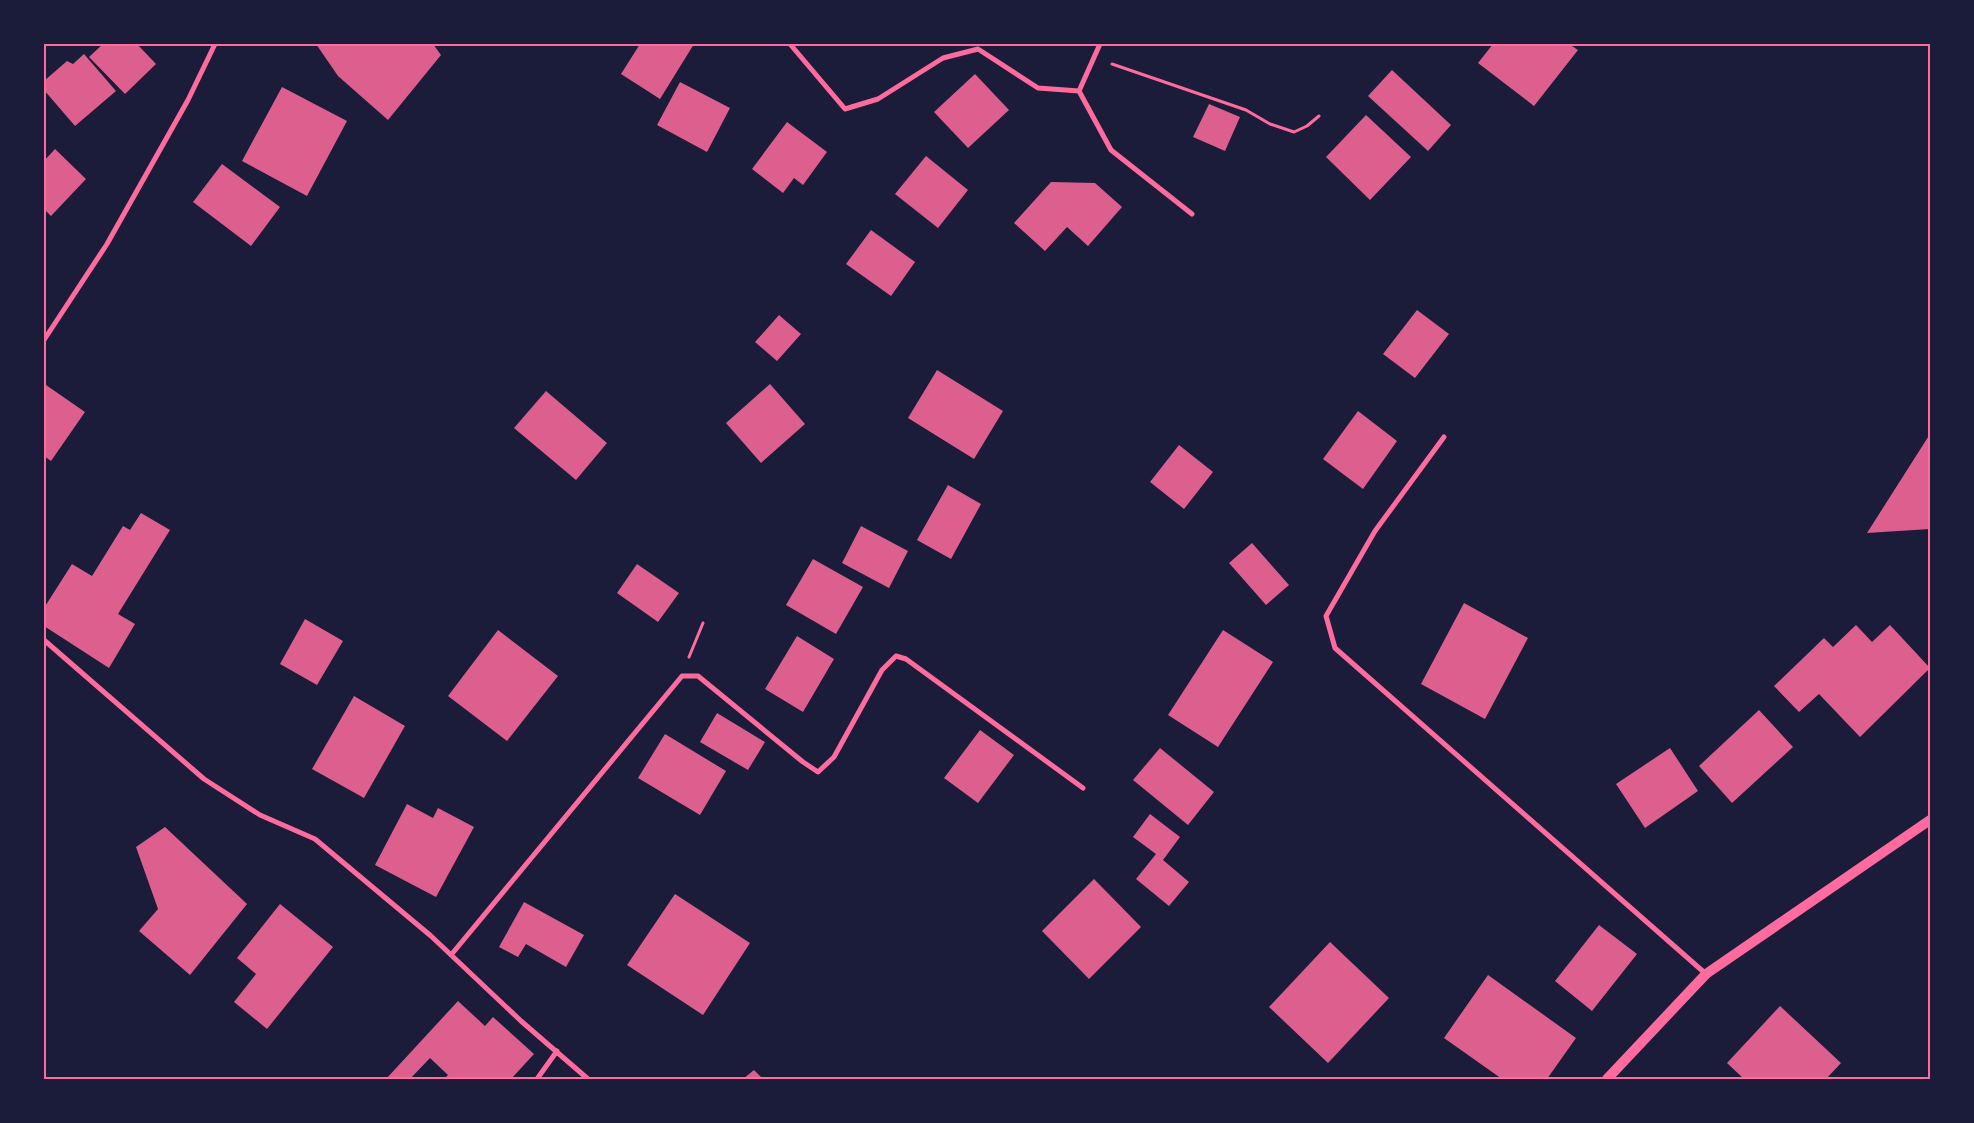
<svg xmlns="http://www.w3.org/2000/svg" width="1974" height="1123" font-family="'Nunito Sans',sans-serif">
	<rect width="100%" height="100%" fill="#1b1b3a"/>
	<!-- building -->
	<path fill="#dd5f8e" d="M 103,44 L 137,44 L 156,64 L 125,94 L 89,57 Z
		M 316,44 L 433,44 L 441,55 L 388,120 L 338,76 Z
		M 640,44 L 694,44 L 660,99 L 621,74 Z
		M 1493,44 L 1569,44 L 1578,50 L 1534,106 L 1478,63 Z
		M 84,54 L 116,91 L 75,126 L 44,90 L 44,81 L 67,61 L 73,64 Z
		M 1392,70 L 1451,125 L 1428,151 L 1368,96 Z
		M 975,74 L 1009,110 L 968,148 L 934,112 Z
		M 680,82 L 730,108 L 707,152 L 657,125 Z
		M 282,87 L 347,121 L 307,196 L 242,161 Z
		M 1209,104 L 1240,117 L 1225,151 L 1193,137 Z
		M 1366,115 L 1411,157 L 1370,200 L 1326,157 Z
		M 787,122 L 827,152 L 803,185 L 794,178 L 783,193 L 752,169 Z
		M 55,149 L 86,179 L 51,216 L 44,209 L 44,161 Z
		M 926,156 L 968,190 L 938,228 L 895,194 Z
		M 222,164 L 280,207 L 251,246 L 193,202 Z
		M 1051,182 L 1095,183 L 1122,207 L 1088,246 L 1067,227 L 1045,251 L 1014,223 Z
		M 871,230 L 915,262 L 891,296 L 846,264 Z
		M 1417,310 L 1449,334 L 1415,378 L 1383,354 Z
		M 779,315 L 801,334 L 777,361 L 755,342 Z
		M 937,370 L 1003,411 L 974,459 L 908,418 Z
		M 770,384 L 805,424 L 761,463 L 726,423 Z
		M 46,385 L 85,412 L 51,461 L 44,456 L 44,388 Z
		M 546,391 L 607,443 L 576,480 L 514,428 Z
		M 1358,411 L 1397,441 L 1363,489 L 1323,459 Z
		M 1930,434 L 1930,529 L 1867,533 Z
		M 1179,445 L 1213,472 L 1184,509 L 1150,482 Z
		M 948,485 L 981,504 L 951,559 L 917,540 Z
		M 141,513 L 170,530 L 118,614 L 135,624 L 109,668 L 44,626 L 44,608 L 72,564 L 92,576 L 123,526 L 130,530 Z
		M 861,526 L 908,551 L 889,588 L 842,563 Z
		M 1252,543 L 1289,585 L 1266,605 L 1229,563 Z
		M 813,559 L 863,587 L 836,634 L 786,605 Z
		M 637,564 L 679,593 L 658,622 L 617,593 Z
		M 1464,603 L 1528,638 L 1485,719 L 1421,684 Z
		M 305,619 L 343,641 L 317,685 L 280,664 Z
		M 1856,625 L 1872,642 L 1890,625 L 1930,668 L 1860,737 L 1819,694 L 1799,712 L 1774,686 L 1824,638 L 1833,647 Z
		M 498,630 L 558,676 L 507,741 L 448,696 Z
		M 1223,630 L 1273,662 L 1218,747 L 1168,715 Z
		M 797,636 L 834,659 L 803,712 L 765,689 Z
		M 354,696 L 405,726 L 364,798 L 312,769 Z
		M 1759,710 L 1793,747 L 1732,803 L 1699,766 Z
		M 717,713 L 765,742 L 748,770 L 700,742 Z
		M 980,730 L 1014,755 L 978,803 L 944,778 Z
		M 665,734 L 726,771 L 700,815 L 638,778 Z
		M 1160,748 L 1214,792 L 1188,825 L 1133,780 Z
		M 1670,748 L 1698,791 L 1645,828 L 1616,784 Z
		M 407,804 L 433,818 L 438,808 L 474,827 L 436,897 L 375,865 Z
		M 1150,814 L 1180,837 L 1163,860 L 1189,882 L 1169,906 L 1136,879 L 1156,854 L 1133,837 Z
		M 165,827 L 247,904 L 190,975 L 139,931 L 158,909 L 136,847 Z
		M 1094,879 L 1141,927 L 1089,979 L 1042,931 Z
		M 675,894 L 750,943 L 703,1015 L 627,965 Z
		M 524,902 L 584,935 L 566,967 L 526,944 L 518,957 L 499,947 Z
		M 280,904 L 333,947 L 267,1029 L 234,1002 L 256,974 L 237,958 Z
		M 1599,925 L 1637,954 L 1592,1011 L 1555,981 Z
		M 1330,942 L 1389,998 L 1328,1063 L 1269,1007 Z
		M 1488,975 L 1576,1038 L 1547,1079 L 1502,1079 L 1444,1038 Z
		M 458,1001 L 485,1026 L 493,1017 L 534,1054 L 511,1079 L 444,1079 L 448,1075 L 430,1058 L 410,1079 L 386,1079 Z
		M 1780,1006 L 1841,1063 L 1826,1079 L 1744,1079 L 1727,1063 Z
		M 754,1070 L 763,1079 L 743,1079 Z"/>
	<g fill="none" stroke-linecap="round" stroke-linejoin="round">
		<!-- path -->
		<path stroke="#ff6b9d" stroke-width="3" d="M 1112,64 L 1246,110 L 1270,124 L 1294,132 L 1307,126 L 1319,116
			M 689,657 L 703,623"/>
		<!-- minor -->
		<path stroke="#ff6b9d" stroke-width="5" d="M 790,44 L 845,109 L 878,99 L 943,58 L 978,49 L 1038,88 L 1079,91
			M 1100,44 L 1079,91 L 1111,150 L 1192,214
			M 44,340 L 107,244 L 188,100 L 215,44
			M 1444,437 L 1375,531 L 1326,616 L 1335,648 L 1706,974
			M 44,640 L 204,779 L 260,815 L 315,839 L 431,936 L 521,1021 L 588,1079
			M 451,955 L 682,676 L 698,676 L 803,762 L 818,772 L 834,757 L 882,670 L 896,656 L 906,659 L 1083,788
			M 537,1079 L 557,1051"/>
		<!-- secondary -->
		<path stroke="#ff6b9d" stroke-width="10" d="M 1607,1079 L 1706,974 L 1930,820"/>
	</g>
	<!-- border -->
	<rect width="1974" height="1123" fill="none" stroke="#1b1b3a" stroke-width="90"/>
	<rect x="45" y="45" width="1884" height="1033" fill="none" stroke="#ff6b9d" stroke-width="2"/>
</svg>
